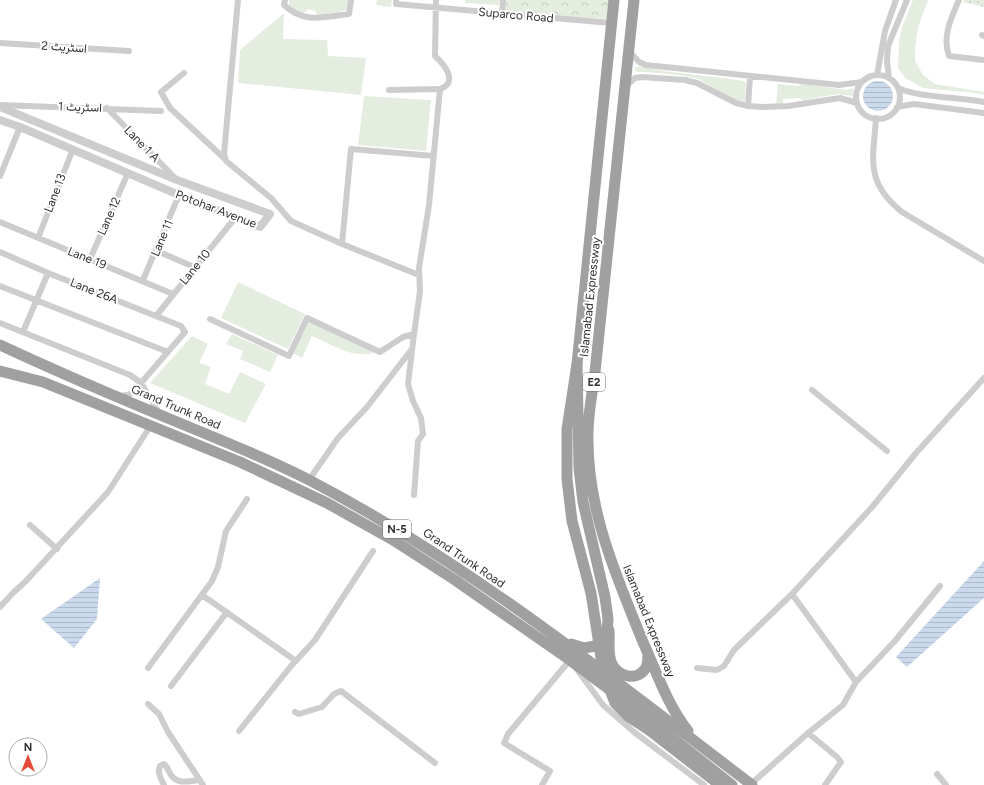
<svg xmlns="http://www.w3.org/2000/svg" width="984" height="785" font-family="Figtree,Vazirmatn,sans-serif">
	<defs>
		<pattern id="forest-crowns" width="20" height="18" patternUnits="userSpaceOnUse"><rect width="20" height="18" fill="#e4eddf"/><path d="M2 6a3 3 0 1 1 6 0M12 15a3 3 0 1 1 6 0" fill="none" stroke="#c4ccc0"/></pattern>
		<pattern id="park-dots" width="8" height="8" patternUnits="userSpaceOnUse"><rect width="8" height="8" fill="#e4eddf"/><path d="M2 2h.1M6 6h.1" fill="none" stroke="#c4ccc0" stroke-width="1.8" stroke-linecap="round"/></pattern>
		<pattern id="water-rules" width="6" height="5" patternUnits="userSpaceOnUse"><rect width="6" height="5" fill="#cbd9ec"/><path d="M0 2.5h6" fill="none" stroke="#afbbcb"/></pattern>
	</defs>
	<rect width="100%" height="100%" fill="#fff"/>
	<!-- green -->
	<path fill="#e4eddf" d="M 289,0 L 348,0 L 347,10 L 318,16 L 315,11 L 308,9 L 302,14 L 289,6 Z
		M 377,0 L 392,0 L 391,7 L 376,5 Z
		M 465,0 L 500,0 L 499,5 L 465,3 Z
		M 913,0 L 928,0 L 918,27 L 915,49 L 915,61 L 923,75 L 935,84 L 984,92 L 984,95 L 976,93 L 923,88 L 905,78 L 898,68 L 899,40 L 902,27 Z
		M 284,13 L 283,39 L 327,40 L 328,56 L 366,58 L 361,95 L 238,83 L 240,50 Z
		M 638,66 C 673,74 709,75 744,81 L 746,83 L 745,101 C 731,102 711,85 698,79 C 686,75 650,72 637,72 L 634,69 Z
		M 778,84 L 797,86 L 803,84 L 847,90 L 853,88 L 853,96 L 838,94 L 803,100 L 799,98 L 783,99 L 783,104 L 776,104 Z
		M 364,96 L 431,100 L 426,151 L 358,145 Z
		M 238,282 L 305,314 L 288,349 L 221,318 Z
		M 308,321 L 376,352 C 354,360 333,345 312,336 L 302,358 L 292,353 Z
		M 232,334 L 278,355 L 270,372 L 240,359 L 243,351 L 226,344 Z
		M 192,336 L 208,344 L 199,363 L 211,367 L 205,384 L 229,394 L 240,372 L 266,384 L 245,423 L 150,383 Z"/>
	<!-- forest -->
	<path fill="url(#forest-crowns)" d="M 503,0 L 614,0 L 612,19 L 502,15 Z"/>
	<!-- park -->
	<path fill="url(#park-dots)" d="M 964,0 L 984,0 L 984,7 L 963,2 Z"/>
	<!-- water -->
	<path fill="url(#water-rules)" d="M863 96a15 15 0 1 1 30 0a15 15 0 1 1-30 0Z
		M 984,561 L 984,598 L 907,667 L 896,657 Z
		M 100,578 L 97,619 L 74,648 L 41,619 Z"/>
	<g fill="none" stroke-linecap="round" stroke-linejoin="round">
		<!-- minor -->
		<path stroke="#cdcdcd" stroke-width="6" d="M 238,0 L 224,154 L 226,161 L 271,198 L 291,221 L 342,244
			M 285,0 L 284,5 C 304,24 324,17 349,14 L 351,0
			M 396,0 L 396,4 L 611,23
			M 959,0 C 951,18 942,37 949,56 L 984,60
			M 502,15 L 503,0
			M 982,35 L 984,36
			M 0,43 L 129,51
			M 629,51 L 639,62 L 646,65 L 839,85 L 862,82
			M 184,73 L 161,92 L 170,108 L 225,159
			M 877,75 L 885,31 L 896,0
			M856 97a22 22 0 1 1 44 0a22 22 0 1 1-44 0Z
			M 889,78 L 887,61 L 888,46 L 907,0
			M 626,86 L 635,78 L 642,77 L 685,80 L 697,83 L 736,103 L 748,106 L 763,107 L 788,106 L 840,98 L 857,103
			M 898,88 C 921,98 958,97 984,102
			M 389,90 L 440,89 C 459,82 444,64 435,56 L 436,0
			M 0,105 L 161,111
			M 748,106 L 750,77
			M 897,107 L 914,104 L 984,113
			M 107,108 L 175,178
			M 876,118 C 873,161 865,182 902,212 L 984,261
			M 0,176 L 20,127
			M 0,222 L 173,294
			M 38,238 L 73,149
			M 157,251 L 194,267
			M 0,252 L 48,273 L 181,326 L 185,332 L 141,383 L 130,375 L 0,323
			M 90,259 L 128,173
			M 419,275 L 342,244 L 351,149 L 434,156
			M 143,280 L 179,195
			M 0,286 L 168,352
			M 156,316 L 235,218
			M 210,319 L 289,356 L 307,318 L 380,352 L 403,337 L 414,334 L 420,291 L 419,268 L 429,205 L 440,89
			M 23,332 L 48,273
			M 414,334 L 408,384 L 413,401 L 421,418 L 423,434 L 418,441 L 414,495
			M 812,390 L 887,451
			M 119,396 C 132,395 134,393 141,383 L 159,413
			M 309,480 L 338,438 L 367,407 L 412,349
			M 30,525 L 57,549
			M 792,594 L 856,682
			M 202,595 L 296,661
			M 0,607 L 14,592 L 26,581 L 108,492 L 151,425
			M 148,668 L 212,581 L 218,567 L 226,531 L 247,499
			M 697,668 L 717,670 L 724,666 L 734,650 L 792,594 L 873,506 L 916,453 L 984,378
			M 171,686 L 227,612
			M 148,704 L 159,714 L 168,732 L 203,785
			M 295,712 L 299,714 L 322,707 L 334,694 L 341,691 L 435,763
			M 239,731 L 291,666 L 315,640 L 373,551
			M 808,733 L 837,757 L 841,762 L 825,785
			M 937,774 L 946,785
			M 751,784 L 808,733 L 843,705 L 856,682 L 894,642 L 940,586
			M 164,785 C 161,779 157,773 160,766 L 164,764 C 168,767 168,771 171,775 C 178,785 189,781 199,780
			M 542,785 L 550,771 L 504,743 L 508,734 L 570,660 L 603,705 L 634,732 L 704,785"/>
		<!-- tertiary -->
		<path stroke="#cdcdcd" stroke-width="8" d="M 0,107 L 177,180 L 270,214 L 260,227 L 179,195 L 20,127 L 0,120"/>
		<!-- trunk -->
		<path stroke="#a0a0a0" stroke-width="11" d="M 634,0 L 595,372 C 592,395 587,418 588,441 C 588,512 617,578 643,642 C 657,673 667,704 688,731
			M 0,345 C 60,373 121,399 182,424 C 225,442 269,459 311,481 C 470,564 610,677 752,785
			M 0,371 L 43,382 L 240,462 L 327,503 L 393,540 L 455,580 L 570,660 L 629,704 L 732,785
			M 609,630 C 610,641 607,654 612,664 C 618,676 636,682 645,669 C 648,665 648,658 648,653
			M 571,644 L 584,648 L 595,646 L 603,640 L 607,631 L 608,619 L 605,597 L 583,502 L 579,468 L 577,364 L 614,0"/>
		<!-- trunk-bridge -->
		<path stroke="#a0a0a0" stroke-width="11" d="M 577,364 L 567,429 L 567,479 L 572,521 L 591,593 L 602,664 L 607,682 L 615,703 L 629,717 L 649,730 L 720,785"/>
	</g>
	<g text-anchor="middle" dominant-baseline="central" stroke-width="4" stroke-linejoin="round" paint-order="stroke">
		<!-- shield labels -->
		<g fill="#fff" stroke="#6e6e6e" stroke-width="1">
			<rect x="583" y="373" width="22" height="18" rx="3"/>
			<rect x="383" y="520" width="28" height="18" rx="3"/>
		</g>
		<g font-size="11" font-weight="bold" fill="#303030">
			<text x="594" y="382">E2</text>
			<text x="397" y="529">N-5</text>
		</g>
		<!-- street labels -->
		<g font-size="12" fill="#303030" stroke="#fff">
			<text transform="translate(516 15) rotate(5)">Suparco Road</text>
			<text transform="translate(64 47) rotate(4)">اسٹریٹ 2</text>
			<text transform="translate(80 107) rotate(2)">اسٹریٹ 1</text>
			<text transform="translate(142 144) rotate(46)">Lane 1 A</text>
			<text transform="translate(55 193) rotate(-69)">Lane 13</text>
			<text transform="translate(216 209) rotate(21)">Potohar Avenue</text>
			<text transform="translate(109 216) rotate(-66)">Lane 12</text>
			<text transform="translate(162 238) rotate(-67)">Lane 11</text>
			<text transform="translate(87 258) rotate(22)">Lane 19</text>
			<text transform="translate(195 267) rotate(-51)">Lane 10</text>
			<text transform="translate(94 291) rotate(22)">Lane 26A</text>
			<text transform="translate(590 297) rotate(-84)">Islamabad Expressway</text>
			<text transform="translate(176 407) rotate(23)">Grand Trunk Road</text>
			<text transform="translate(464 558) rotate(34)">Grand Trunk Road</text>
			<text transform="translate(649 621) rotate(68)">Islamabad Expressway</text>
		</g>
	</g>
	<!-- north arrow -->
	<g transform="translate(28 757)"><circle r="19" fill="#ffffff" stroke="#acacac"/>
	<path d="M0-3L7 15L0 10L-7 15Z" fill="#e34a37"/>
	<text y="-6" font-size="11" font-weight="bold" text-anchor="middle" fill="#303030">N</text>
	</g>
</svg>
